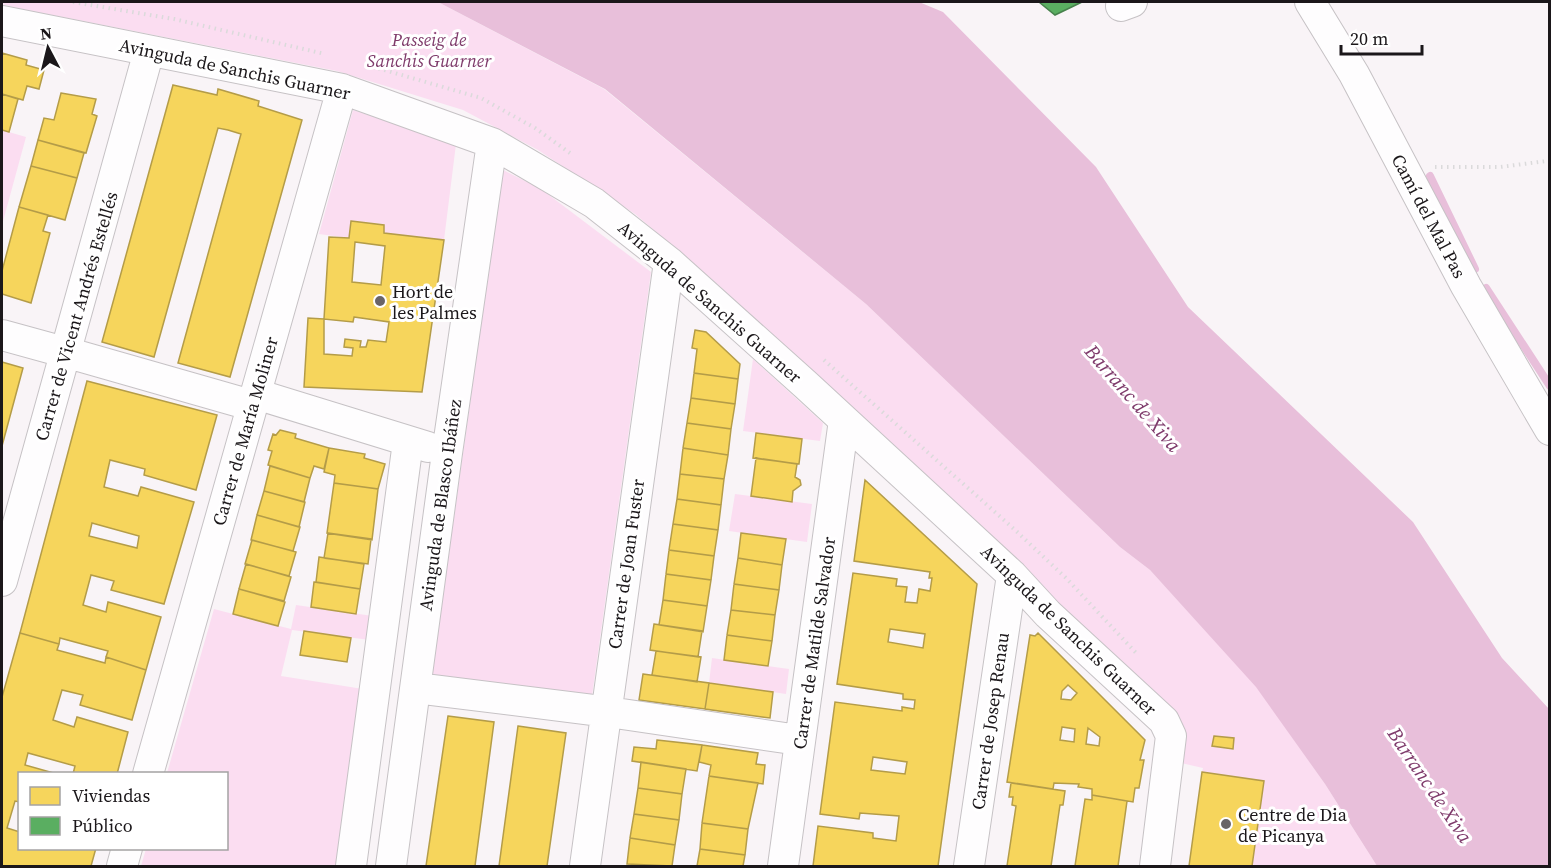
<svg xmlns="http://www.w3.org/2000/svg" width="1551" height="868" font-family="'Source Serif 4',serif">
	<rect width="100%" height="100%" fill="#f9f4f7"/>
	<!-- green -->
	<path fill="#fbddf1" d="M 2,2 L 438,2 L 604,89 L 866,304 L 1120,547 L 1150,570 L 1257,687 L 1325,784 L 1377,866 L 1252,866 L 1264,781 L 1202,772 L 1203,768 L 1181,763 L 1016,565 L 885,439 L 715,282 L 635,214 L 538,150 L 463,110 L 337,71 L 22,9 L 2,4 Z
		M 353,110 L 456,144 L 444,240 L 384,233 L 384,224 L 352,221 L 349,238 L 319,234 Z
		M 2,130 L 26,137 L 2,225 Z
		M 503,170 L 541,189 L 651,272 L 591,703 L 431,681 Z
		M 753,359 L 823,423 L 820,441 L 743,431 Z
		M 735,494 L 812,504 L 807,542 L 729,531 Z
		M 296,605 L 373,616 L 370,640 L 292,630 L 281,676 L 363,689 L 338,866 L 141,866 L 146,849 L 226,848 L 226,774 L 167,773 L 214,609 L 291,629 Z
		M 712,658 L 789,669 L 786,694 L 709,683 Z"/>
	<!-- water -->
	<path fill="#e8bfda" d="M 438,2 L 919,2 L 943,12 L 1096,167 L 1188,307 L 1413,522 L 1502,658 L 1549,709 L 1549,866 L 1377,866 L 1325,784 L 1256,687 L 1150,570 L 1120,547 L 866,304 L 605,89 Z"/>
	<!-- homes -->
	<path fill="#f6d55c" stroke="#b49c48" stroke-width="1.5" fill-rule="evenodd" d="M 2,53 L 27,60 L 26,65 L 44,70 L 39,89 L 27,86 L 23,100 L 2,94 Z
		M 173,85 L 217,95 L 218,89 L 259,101 L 258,106 L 302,120 L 230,377 L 178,363 L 241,134 L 228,130 L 218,128 L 154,357 L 102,342 Z
		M 61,93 L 96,99 L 92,114 L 97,116 L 86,153 L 38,140 L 44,118 L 54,120 Z
		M 2,94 L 18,99 L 9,132 L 2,130 Z
		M 38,140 L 84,153 L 77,178 L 31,166 Z
		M 31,166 L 77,178 L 65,220 L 19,207 Z
		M 19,207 L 48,215 L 43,231 L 50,233 L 31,303 L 2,294 L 2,271 Z
		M 351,221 L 384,225 L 384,233 L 444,240 L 422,392 L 304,387 L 308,318 L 324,319 L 329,237 L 349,238 ZM 355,242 L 385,246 L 381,285 L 352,282 ZM 354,317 L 389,322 L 386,342 L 368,340 L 366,347 L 360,347 L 361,341 L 345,339 L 344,347 L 353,348 L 352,356 L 324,354 L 324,319 L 353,322 Z
		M 695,330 L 706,332 L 740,364 L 738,379 L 694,373 L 697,349 L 692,348 Z
		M 2,362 L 23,368 L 2,446 Z
		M 694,373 L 738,379 L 735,404 L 691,398 Z
		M 87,381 L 217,415 L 196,490 L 144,475 L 145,469 L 110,460 L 104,487 L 138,496 L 141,487 L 194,502 L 164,604 L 111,590 L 114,581 L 91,575 L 83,605 L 106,612 L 108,602 L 161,617 L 146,670 L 106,657 L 108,651 L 60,638 L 59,644 L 20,633 ZM 92,523 L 139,536 L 137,548 L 89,536 Z
		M 691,398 L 735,404 L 731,429 L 687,423 Z
		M 687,423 L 731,429 L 728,455 L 683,448 Z
		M 280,430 L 296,434 L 295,438 L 329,448 L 324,469 L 314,466 L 310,478 L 268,465 L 272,451 L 268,450 L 273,434 L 276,435 Z
		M 756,433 L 802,439 L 799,464 L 753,458 Z
		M 329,448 L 365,454 L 364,458 L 385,464 L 378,489 L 334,483 L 335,475 L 324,472 Z
		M 683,448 L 728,455 L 724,479 L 680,474 Z
		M 756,458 L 797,464 L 795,477 L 800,480 L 801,485 L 793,491 L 792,502 L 751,496 Z
		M 270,466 L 310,478 L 304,502 L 264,491 Z
		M 680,474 L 724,479 L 721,505 L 677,499 Z
		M 865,480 L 977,584 L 938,866 L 813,866 L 818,826 L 873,833 L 873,838 L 896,841 L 899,816 L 860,813 L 859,819 L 820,814 L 835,702 L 902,711 L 902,707 L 914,709 L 915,700 L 903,699 L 903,694 L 837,684 L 853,573 L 897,579 L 896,586 L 907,587 L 905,602 L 917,603 L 919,589 L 930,591 L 932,578 L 929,578 L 930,572 L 854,561 ZM 890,629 L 925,634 L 923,648 L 888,642 ZM 873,757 L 907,762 L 905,774 L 871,770 Z
		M 334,483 L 378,489 L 372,540 L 327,533 Z
		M 264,491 L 305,502 L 299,527 L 257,515 Z
		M 677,499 L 721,505 L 718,530 L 673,524 Z
		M 257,515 L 300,527 L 293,551 L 251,540 Z
		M 673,524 L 718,530 L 714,556 L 669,550 Z
		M 328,533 L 371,539 L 368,564 L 324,558 Z
		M 741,533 L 786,539 L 782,565 L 738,558 Z
		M 252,540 L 296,552 L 289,576 L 245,564 Z
		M 669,550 L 714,556 L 711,580 L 666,574 Z
		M 319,557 L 364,564 L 360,589 L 316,582 Z
		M 738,558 L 782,565 L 779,590 L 734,584 Z
		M 246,564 L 291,577 L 284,601 L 239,589 Z
		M 666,574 L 711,580 L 707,606 L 663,600 Z
		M 314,582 L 360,589 L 356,614 L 311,607 Z
		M 734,584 L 779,590 L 775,615 L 731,610 Z
		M 239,589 L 285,602 L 278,626 L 233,614 Z
		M 663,600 L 707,606 L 703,632 L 659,625 Z
		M 731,610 L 775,615 L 772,641 L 727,635 Z
		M 654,624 L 702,631 L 698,657 L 650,650 Z
		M 304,631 L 351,638 L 347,662 L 300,655 Z
		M 20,633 L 59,644 L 57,650 L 105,663 L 106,657 L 146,670 L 132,720 L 80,705 L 83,695 L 62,690 L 53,720 L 74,727 L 77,717 L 128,732 L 117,774 L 73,774 L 75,766 L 28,753 L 25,765 L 57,774 L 20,774 L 20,802 L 15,801 L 7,828 L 20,832 L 20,848 L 96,848 L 91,866 L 2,866 L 2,697 Z
		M 1038,633 L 1145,740 L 1140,760 L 1144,760 L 1139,788 L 1135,788 L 1133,802 L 1092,795 L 1092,789 L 1078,787 L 1079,784 L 1054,783 L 1053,789 L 1007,782 L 1030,635 L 1035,636 ZM 1068,685 L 1077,693 L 1071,700 L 1061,699 L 1062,691 ZM 1062,727 L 1075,729 L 1074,742 L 1060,740 ZM 1088,728 L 1100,737 L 1099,746 L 1086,744 Z
		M 727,635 L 772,641 L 768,666 L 724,660 Z
		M 656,651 L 701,657 L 697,682 L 652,675 Z
		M 643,674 L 709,683 L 705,709 L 639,700 Z
		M 709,683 L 773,692 L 770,718 L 705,709 Z
		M 448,716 L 494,722 L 475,866 L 426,866 Z
		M 518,726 L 566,733 L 547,866 L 499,866 Z
		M 1214,736 L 1234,738 L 1233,749 L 1212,746 Z
		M 657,740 L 702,745 L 697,771 L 632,761 L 634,747 L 656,749 Z
		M 702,745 L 758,753 L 756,764 L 765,765 L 763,784 L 709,776 L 711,765 L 699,762 Z
		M 641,762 L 686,769 L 682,794 L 638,788 Z
		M 1202,772 L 1264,781 L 1252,866 L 1189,866 Z
		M 709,776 L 758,783 L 748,829 L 702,823 Z
		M 1011,783 L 1065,791 L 1063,805 L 1060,805 L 1051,866 L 1007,866 L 1016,806 L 1012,805 L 1013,797 L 1009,797 Z
		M 638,788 L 682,794 L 679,820 L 634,814 Z
		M 1092,795 L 1127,801 L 1118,866 L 1075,866 L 1085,799 L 1092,800 Z
		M 634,814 L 679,820 L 675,845 L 630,838 Z
		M 702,823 L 748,829 L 745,855 L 700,849 Z
		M 630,838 L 675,845 L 672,866 L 627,864 Z
		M 700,849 L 745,855 L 743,866 L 697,866 Z"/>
	<!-- public -->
	<path fill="#5aae61" stroke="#47814c" stroke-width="1.5" d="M 1039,2 L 1082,2 L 1055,15 Z"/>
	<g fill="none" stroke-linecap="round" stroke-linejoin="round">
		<!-- stream -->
		<path stroke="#e8bfda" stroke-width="8" d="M 1430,176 L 1475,269
			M 1486,288 L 1550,386"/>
		<!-- minor casing -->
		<g stroke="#c6c2c5" stroke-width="32">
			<path id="minor" d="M 1310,2 L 1354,74 L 1466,286 L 1550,430
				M 1121,6 L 1132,2
				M 2,21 L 342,89 L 492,143 L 594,203 L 669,262 L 806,385 L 1012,575 L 1048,614 L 1164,721 L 1171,736 L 1155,866
				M 2,335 L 53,349
				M 79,356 L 240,402
				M 256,394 L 428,447
				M 2,581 L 149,51
				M 424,689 L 593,710
				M 622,714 L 785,738
				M 148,774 L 342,89
				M 122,866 L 127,848
				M 351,866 L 408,442
				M 391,866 L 447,453 L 492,143
				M 585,866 L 669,262
				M 783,866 L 844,420
				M 969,866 L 1012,575"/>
		</g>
		<!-- path -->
		<path stroke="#dbdadb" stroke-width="4" stroke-dasharray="1.5 4.5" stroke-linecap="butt" d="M 73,2 L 174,19 L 325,54
			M 367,65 L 481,98 L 535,128 L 570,153
			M 1435,167 L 1500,167 L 1547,161
			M 824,360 L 1014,529 L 1066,578 L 1138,655"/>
		<!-- minor -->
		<use href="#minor" stroke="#fefdfe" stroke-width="30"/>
	</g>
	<!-- markers -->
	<g fill="#696467" stroke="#fff" stroke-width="2">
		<circle cx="380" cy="301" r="6"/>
		<circle cx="1226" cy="824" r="6"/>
	</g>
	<g text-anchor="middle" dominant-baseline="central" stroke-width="6" stroke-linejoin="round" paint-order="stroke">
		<!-- park labels -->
		<g font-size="18" font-style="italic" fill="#7f3b6b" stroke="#fff">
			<text x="429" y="39">Passeig de<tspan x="429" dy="21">Sanchis Guarner</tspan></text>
		</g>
		<!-- street labels -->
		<g font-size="18" fill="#1b171a" stroke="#fff">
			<text transform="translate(235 69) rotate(12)">Avinguda de Sanchis Guarner</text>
			<text transform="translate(1429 216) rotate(62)">Camí del Mal Pas</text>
			<text transform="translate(710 302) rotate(41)">Avinguda de Sanchis Guarner</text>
			<text transform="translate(76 316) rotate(-74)">Carrer de Vicent Andrés Estellés</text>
			<text transform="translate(245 431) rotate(-74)">Carrer de María Moliner</text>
			<text transform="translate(440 505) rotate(-82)">Avinguda de Blasco Ibáñez</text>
			<text transform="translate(626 564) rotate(-82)">Carrer de Joan Fuster</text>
			<text transform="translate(1069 630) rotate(44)">Avinguda de Sanchis Guarner</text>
			<text transform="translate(814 643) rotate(-82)">Carrer de Matilde Salvador</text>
			<text transform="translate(990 721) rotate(-82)">Carrer de Josep Renau</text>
		</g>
		<!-- poi labels -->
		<g font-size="18" fill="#1b171a" stroke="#fff" text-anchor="start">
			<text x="392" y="291">Hort de<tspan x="392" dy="21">les Palmes</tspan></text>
			<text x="1238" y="814">Centre de Dia<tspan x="1238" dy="21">de Picanya</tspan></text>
		</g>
		<!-- water labels -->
		<g font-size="20" font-style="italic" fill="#7f3b6c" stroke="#fff">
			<text transform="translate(1133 398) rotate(49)">Barranc de Xiva</text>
			<text transform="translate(1430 785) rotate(56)">Barranc de Xiva</text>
		</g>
	</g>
	<!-- border -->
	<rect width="1551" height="868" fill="none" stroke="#1b171a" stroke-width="6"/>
	<!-- legend -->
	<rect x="18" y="772" width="210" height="78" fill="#ffffff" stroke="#a4a2a3" stroke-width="1.5"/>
	<rect x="30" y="787" width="30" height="18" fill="#f6d55c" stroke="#a4a2a3" stroke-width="1.5"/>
	<text x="72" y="802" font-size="18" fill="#1b171a">Viviendas</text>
	<rect x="30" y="817" width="30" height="18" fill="#5aae61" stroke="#a4a2a3" stroke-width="1.5"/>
	<text x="72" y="832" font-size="18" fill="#1b171a">Público</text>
	<!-- north arrow -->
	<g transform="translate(48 48) rotate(353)" stroke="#ffffff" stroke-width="4.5" paint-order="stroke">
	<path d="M0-4.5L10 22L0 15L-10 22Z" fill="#1b171a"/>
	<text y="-9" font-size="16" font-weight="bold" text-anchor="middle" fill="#1b171a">N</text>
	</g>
	<!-- scale -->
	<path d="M1341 45v9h81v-9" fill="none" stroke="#1b171a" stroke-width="3"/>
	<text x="1350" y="45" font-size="18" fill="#1b171a" stroke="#ffffff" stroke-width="4.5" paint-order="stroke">20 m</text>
</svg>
